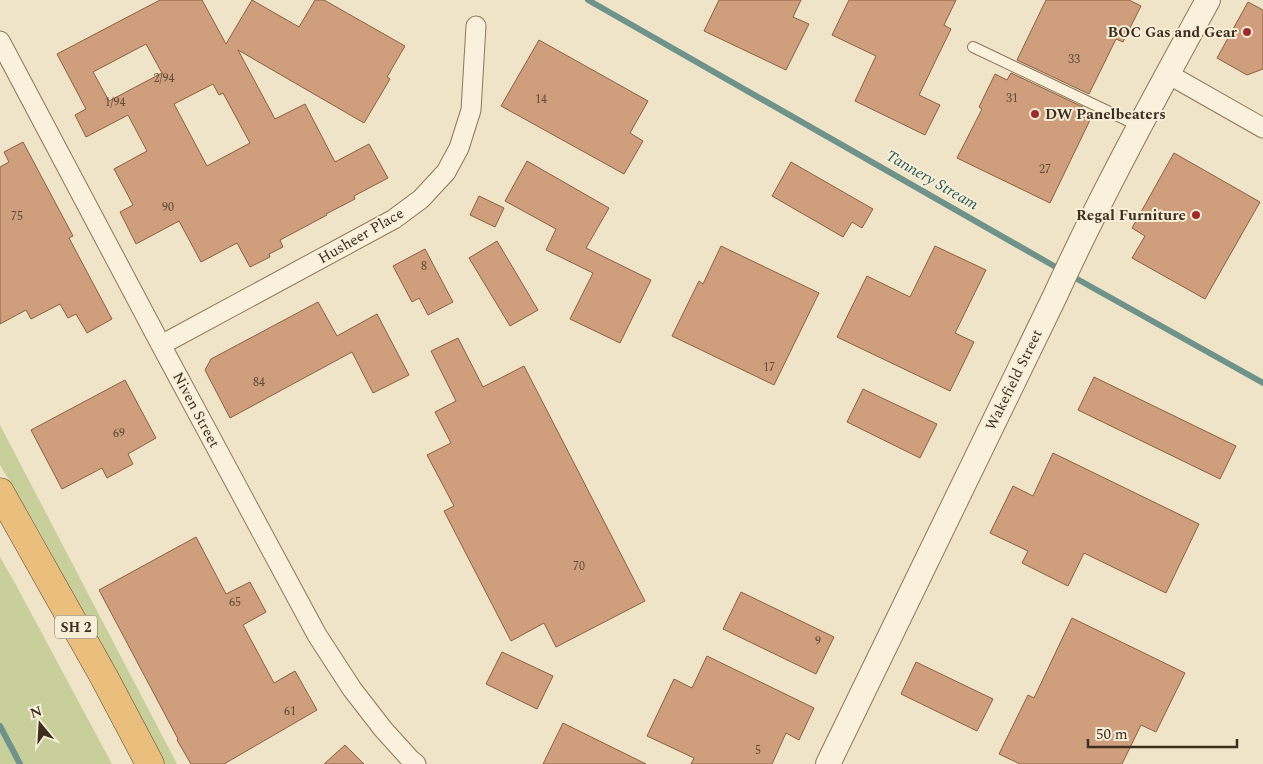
<svg xmlns="http://www.w3.org/2000/svg" width="1263" height="764" font-family="Spectral,serif">
	<rect width="100%" height="100%" fill="#f0e4c8"/>
	<!-- green -->
	<path fill="#c9cf9b" d="M 0,425 L 177,764 L 164,764 L 38,529 L 0,465 Z
		M 0,557 L 16,585 L 112,764 L 0,764 Z"/>
	<g fill="none" stroke-linecap="round" stroke-linejoin="round">
		<!-- stream -->
		<path stroke="#6f938a" stroke-width="6" d="M 588,0 L 1061,270
			M 1070,275 L 1263,383
			M 0,726 L 20,764"/>
	</g>
	<!-- building -->
	<path fill="#cf9f7d" stroke="#8d5f41" fill-rule="evenodd" d="M 160,0 L 202,0 L 226,44 L 252,0 L 299,27 L 315,0 L 324,0 L 405,46 L 387,77 L 390,79 L 364,123 L 238,50 L 275,119 L 305,104 L 335,162 L 369,144 L 388,178 L 354,196 L 355,199 L 326,214 L 327,215 L 280,240 L 283,247 L 269,254 L 270,257 L 250,267 L 237,243 L 201,262 L 179,221 L 136,244 L 120,212 L 133,205 L 114,169 L 147,151 L 128,115 L 86,137 L 75,115 L 86,109 L 57,54 ZM 146,44 L 162,73 L 109,101 L 93,72 ZM 213,84 L 219,95 L 223,93 L 250,143 L 207,166 L 174,104 Z
		M 719,0 L 801,0 L 793,17 L 809,24 L 786,70 L 704,31 Z
		M 849,0 L 956,0 L 944,25 L 951,29 L 919,95 L 940,105 L 925,135 L 855,101 L 876,56 L 832,35 Z
		M 1046,0 L 1129,0 L 1141,6 L 1123,42 L 1116,39 L 1089,94 L 1017,60 Z
		M 1248,2 L 1263,10 L 1263,69 L 1247,75 L 1217,58 Z
		M 539,40 L 648,101 L 630,133 L 643,141 L 624,174 L 501,106 Z
		M 1011,73 L 1083,107 L 1079,115 L 1090,120 L 1050,203 L 957,158 L 982,109 L 979,107 L 995,74 L 1007,80 Z
		M 23,142 L 73,236 L 69,238 L 112,319 L 87,333 L 76,314 L 68,318 L 60,304 L 31,319 L 26,310 L 0,324 L 0,167 L 9,162 L 4,152 Z
		M 1174,153 L 1260,202 L 1205,299 L 1132,258 L 1145,236 L 1132,228 Z
		M 527,161 L 609,208 L 586,248 L 651,280 L 620,343 L 570,319 L 593,273 L 546,250 L 556,229 L 505,201 Z
		M 791,162 L 873,209 L 862,228 L 852,222 L 843,237 L 772,196 Z
		M 479,196 L 504,208 L 495,227 L 470,215 Z
		M 497,241 L 538,310 L 510,326 L 469,258 Z
		M 721,246 L 819,293 L 774,385 L 672,336 L 699,281 L 703,284 Z
		M 935,246 L 986,270 L 955,333 L 974,342 L 950,391 L 837,337 L 867,276 L 910,297 Z
		M 425,249 L 453,302 L 428,315 L 419,298 L 412,302 L 393,266 Z
		M 318,302 L 337,336 L 377,314 L 409,375 L 373,393 L 352,352 L 230,418 L 205,370 L 211,359 Z
		M 458,338 L 483,387 L 524,366 L 645,601 L 556,647 L 544,623 L 511,641 L 444,511 L 454,506 L 427,455 L 451,443 L 435,412 L 456,401 L 431,351 Z
		M 1094,377 L 1236,446 L 1220,479 L 1078,410 Z
		M 125,380 L 156,438 L 128,454 L 133,464 L 107,478 L 102,468 L 62,489 L 31,430 Z
		M 863,389 L 937,424 L 920,458 L 847,422 Z
		M 1053,453 L 1199,524 L 1166,593 L 1084,553 L 1068,586 L 1022,563 L 1028,551 L 990,533 L 1013,486 L 1033,496 Z
		M 196,537 L 226,594 L 250,582 L 266,612 L 243,625 L 274,683 L 295,671 L 317,710 L 224,764 L 191,764 L 177,740 L 178,739 L 99,590 Z
		M 741,592 L 834,637 L 816,674 L 723,629 Z
		M 1072,618 L 1185,673 L 1156,732 L 1141,725 L 1122,764 L 1020,764 L 999,754 L 1028,695 L 1034,698 Z
		M 502,652 L 553,676 L 537,709 L 486,684 Z
		M 707,656 L 814,708 L 799,740 L 786,733 L 772,764 L 691,764 L 694,758 L 647,736 L 674,679 L 692,688 Z
		M 916,662 L 993,699 L 977,731 L 901,694 Z
		M 563,723 L 646,764 L 543,764 Z
		M 345,745 L 364,764 L 324,764 Z"/>
	<g fill="none" stroke-linecap="round" stroke-linejoin="round">
		<!-- service casing -->
		<g stroke="#8d765c" stroke-width="12">
			<path id="service" d="M 973,47 L 1139,126"/>
		</g>
		<!-- minor casing -->
		<g stroke="#8d765c" stroke-width="21">
			<path id="minor" d="M 0,41 L 161,345 L 317,635 L 352,689 L 383,729 L 411,760 L 416,764
				M 1168,74 L 1263,128
				M 161,345 L 394,219 L 421,199 L 446,172 L 459,148 L 471,110 L 476,26"/>
		</g>
		<!-- tertiary casing -->
		<g stroke="#8d765c" stroke-width="26">
			<path id="tertiary" d="M 828,764 L 1055,296 C 1101,195 1155,97 1208,0"/>
		</g>
		<!-- trunk casing -->
		<g stroke="#5b4430" stroke-width="29">
			<path id="trunk" d="M 0,492 L 104,677 L 150,764"/>
		</g>
		<!-- service -->
		<use href="#service" stroke="#faf1dc" stroke-width="10"/>
		<!-- minor -->
		<use href="#minor" stroke="#faf1dc" stroke-width="19"/>
		<!-- tertiary -->
		<use href="#tertiary" stroke="#faf1dc" stroke-width="24"/>
		<!-- trunk -->
		<use href="#trunk" stroke="#eabe7c" stroke-width="28"/>
	</g>
	<!-- markers -->
	<g fill="#9e2a2b" stroke="#f7eed8" stroke-width="2">
		<circle cx="1247" cy="32" r="5"/>
		<circle cx="1035" cy="114" r="5"/>
		<circle cx="1196" cy="215" r="5"/>
	</g>
	<g text-anchor="middle" dominant-baseline="central" stroke-width="4" stroke-linejoin="round" paint-order="stroke">
		<!-- number labels -->
		<g font-size="12" fill="#624a37">
			<text x="1074" y="59">33</text>
			<text x="164" y="78">2/94</text>
			<text x="1012" y="98">31</text>
			<text x="541" y="99">14</text>
			<text x="115" y="102">1/94</text>
			<text x="1045" y="169">27</text>
			<text x="168" y="207">90</text>
			<text x="17" y="216">75</text>
			<text x="424" y="266">8</text>
			<text x="769" y="367">17</text>
			<text x="259" y="382">84</text>
			<text x="119" y="433">69</text>
			<text x="579" y="566">70</text>
			<text x="235" y="602">65</text>
			<text x="818" y="641">9</text>
			<text x="290" y="711">61</text>
			<text x="758" y="750">5</text>
		</g>
		<!-- shield labels -->
		<rect fill="#f7eed8" stroke="#756857" stroke-width="1" x="55" y="615.5" width="42" height="23" rx="4"/>
		<g font-size="14" font-weight="bold" fill="#3d2e20">
			<text x="76" y="627">SH 2</text>
		</g>
		<!-- poi labels -->
		<g font-size="15" font-weight="bold" fill="#3d2e20" stroke="#f7eed8" text-anchor="end">
			<text x="1237" y="32">BOC Gas and Gear</text>
			<text x="1045" y="114" text-anchor="start">DW Panelbeaters</text>
			<text x="1186" y="215">Regal Furniture</text>
		</g>
		<!-- street labels -->
		<g font-size="15" fill="#3d2e20" stroke="#f7eed8">
			<text transform="translate(361 236) rotate(-30)">Husheer Place</text>
			<text transform="translate(1014 380) rotate(-64)">Wakefield Street</text>
			<text transform="translate(196 410) rotate(62)">Niven Street</text>
		</g>
		<!-- water labels -->
		<g font-size="16" font-style="italic" fill="#2f5d5a" stroke="#f7eed8">
			<text transform="translate(932 180) rotate(30)">Tannery Stream</text>
		</g>
	</g>
	<!-- north arrow -->
	<g transform="translate(40 724) rotate(342)" stroke="#f7eed8" stroke-width="4" paint-order="stroke">
	<path d="M0-4L9 19L0 12L-9 19Z" fill="#3d2e20"/>
	<text y="-8" font-size="14" font-weight="bold" text-anchor="middle" fill="#3d2e20">N</text>
	</g>
	<!-- scale -->
	<path d="M1088 739v8h149v-8" fill="none" stroke="#3d2e20" stroke-width="2.5"/>
	<text x="1096" y="739" font-size="15" fill="#3d2e20" stroke="#f7eed8" stroke-width="4" paint-order="stroke">50 m</text>
</svg>
